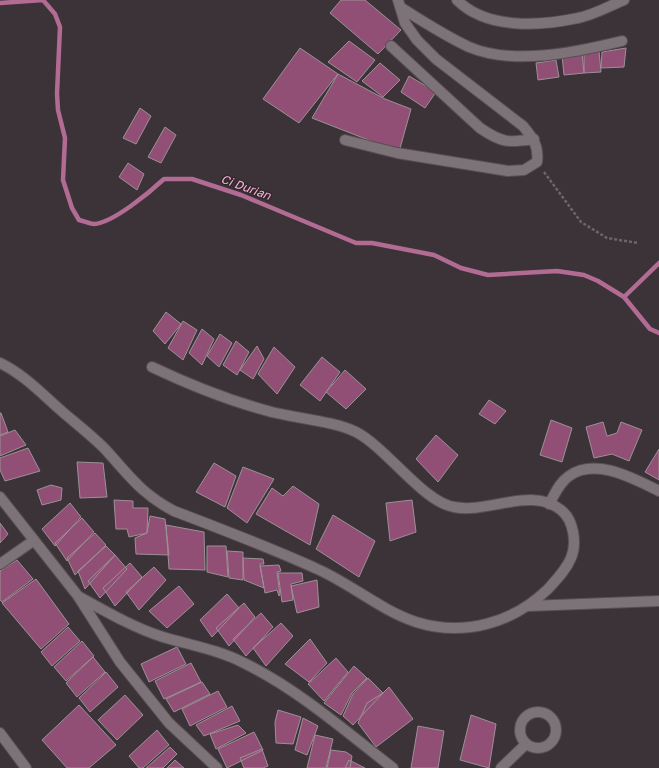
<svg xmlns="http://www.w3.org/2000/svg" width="659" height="768" font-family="'Golos Text',sans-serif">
	<rect width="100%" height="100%" fill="#3c3338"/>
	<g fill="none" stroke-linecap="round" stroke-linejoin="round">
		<!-- stream -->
		<path stroke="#b26c93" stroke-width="4.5" d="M 0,3 L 43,0 L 55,14 L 60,27 L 57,94 L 58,110 L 65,138 L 63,180 L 72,208 L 79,220 C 84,221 90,224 94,224 C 113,223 150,192 164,179 L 192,179 L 241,195 L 356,243 L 372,243 L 434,255 L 461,268 L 488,275 L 557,271 L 584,275 L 598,281 L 624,297 L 650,329 L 659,333
			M 624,297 L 659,263"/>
	</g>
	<!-- building -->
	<path fill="#924f75" stroke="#9b9196" d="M 341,0 L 365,0 L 401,30 L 378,54 L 330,13 Z
		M 349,41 L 375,60 L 357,82 L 328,62 Z
		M 300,48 L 338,74 L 299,123 L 263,99 Z
		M 626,48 L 624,67 L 601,68 L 602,52 Z
		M 599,51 L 601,72 L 584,73 L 584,54 Z
		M 582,53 L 584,73 L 564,75 L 562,56 Z
		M 556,60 L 559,77 L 538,80 L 536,63 Z
		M 380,63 L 400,80 L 383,97 L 362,81 Z
		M 338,74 L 385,99 L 411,109 L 399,152 L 312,118 Z
		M 409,76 L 436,92 L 425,108 L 401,92 Z
		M 140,108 L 151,116 L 136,144 L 123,138 Z
		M 165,127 L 176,135 L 161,163 L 148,157 Z
		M 128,163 L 144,174 L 137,190 L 119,177 Z
		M 166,312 L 181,324 L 165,344 L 153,331 Z
		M 183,321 L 197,330 L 183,360 L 168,348 Z
		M 202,329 L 214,339 L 202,365 L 189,353 Z
		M 220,334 L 232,343 L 219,367 L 207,356 Z
		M 236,341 L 249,352 L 237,375 L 223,365 Z
		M 257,346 L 264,359 L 253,379 L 240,370 Z
		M 274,347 L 295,367 L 277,394 L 258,374 Z
		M 322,357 L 340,372 L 320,401 L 300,385 Z
		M 345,370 L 366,389 L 346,409 L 326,392 Z
		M 489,400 L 506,411 L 495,424 L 479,414 Z
		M 0,413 L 1,413 L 8,432 L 0,435 Z
		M 551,420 L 572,428 L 562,462 L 540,455 Z
		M 603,422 L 607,436 L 617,433 L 621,422 L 642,430 L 629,461 L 612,454 L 594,458 L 586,427 Z
		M 15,430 L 26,445 L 0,456 L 0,436 Z
		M 436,435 L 458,455 L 438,482 L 416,459 Z
		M 28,448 L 40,471 L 5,481 L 0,470 L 0,458 Z
		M 659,449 L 659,480 L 645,472 Z
		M 77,462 L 103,463 L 107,497 L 80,498 Z
		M 214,463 L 236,476 L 225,507 L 196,492 Z
		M 243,467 L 274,479 L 247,523 L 227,508 Z
		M 51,485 L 62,488 L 61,500 L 42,505 L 37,490 Z
		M 293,486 L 319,504 L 310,545 L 256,514 L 272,488 L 283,496 Z
		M 114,500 L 133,501 L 133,508 L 148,508 L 147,533 L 129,537 L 127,529 L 116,529 Z
		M 412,500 L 416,532 L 390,541 L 386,503 Z
		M 70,503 L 81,517 L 55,546 L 42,529 Z
		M 333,515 L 375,541 L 359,577 L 316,549 Z
		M 150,516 L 165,519 L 169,555 L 136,554 L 135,538 L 147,533 Z
		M 82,518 L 94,532 L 67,561 L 55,543 Z
		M 0,523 L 8,534 L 0,543 Z
		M 166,525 L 204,532 L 205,570 L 169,569 Z
		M 95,533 L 106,545 L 75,575 L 67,558 Z
		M 106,546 L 115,555 L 85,589 L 78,571 Z
		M 207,546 L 226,546 L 228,577 L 207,572 Z
		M 227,551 L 243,552 L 243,580 L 229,578 Z
		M 115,555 L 127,569 L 100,598 L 88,581 Z
		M 243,558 L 263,559 L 264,564 L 260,564 L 264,588 L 244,580 Z
		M 17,560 L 33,579 L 2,602 L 0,600 L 0,571 Z
		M 130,563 L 142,577 L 115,606 L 103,588 Z
		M 279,565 L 281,571 L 277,572 L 280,595 L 279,596 L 277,590 L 265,593 L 260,566 Z
		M 154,567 L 166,580 L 139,610 L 126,592 Z
		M 278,573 L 302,573 L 303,581 L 291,584 L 293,600 L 282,602 Z
		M 36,579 L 69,624 L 41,649 L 2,603 Z
		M 317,580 L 319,607 L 297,613 L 291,586 Z
		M 179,586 L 194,604 L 167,628 L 149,611 Z
		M 227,594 L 239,608 L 212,637 L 200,620 Z
		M 244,603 L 255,617 L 229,646 L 216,628 Z
		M 261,613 L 273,627 L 246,656 L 233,639 Z
		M 281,623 L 293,636 L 266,666 L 253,648 Z
		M 68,627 L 80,641 L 52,666 L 41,652 Z
		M 310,639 L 327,663 L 309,682 L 285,664 Z
		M 82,641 L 94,656 L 66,681 L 54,667 Z
		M 177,647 L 186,664 L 149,682 L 141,664 Z
		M 93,657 L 105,672 L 77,697 L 66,683 Z
		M 336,658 L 348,672 L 324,701 L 308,684 Z
		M 191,663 L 201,682 L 164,699 L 155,681 Z
		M 354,666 L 367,678 L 352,693 L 341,715 L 324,703 Z
		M 106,672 L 118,687 L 90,712 L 79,698 Z
		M 368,678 L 383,693 L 353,725 L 343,716 L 353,694 Z
		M 202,682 L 210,694 L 174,712 L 166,699 Z
		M 389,687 L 413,719 L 376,747 L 358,723 L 367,703 L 383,693 Z
		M 218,691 L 227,707 L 190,726 L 182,709 Z
		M 125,695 L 143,715 L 117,740 L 98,720 Z
		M 79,705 L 116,745 L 89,768 L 67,768 L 42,740 Z
		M 232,706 L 240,721 L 204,736 L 196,725 Z
		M 278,710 L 301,717 L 293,744 L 276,743 L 275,722 Z
		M 471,715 L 496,724 L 489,768 L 460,760 Z
		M 303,718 L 318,726 L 307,755 L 295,750 Z
		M 238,725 L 246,733 L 216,749 L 210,734 Z
		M 418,726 L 444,731 L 438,768 L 411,768 Z
		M 157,730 L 169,745 L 143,768 L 139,768 L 129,756 Z
		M 254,732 L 263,750 L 227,768 L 218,749 Z
		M 315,735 L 333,739 L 326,768 L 307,768 Z
		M 170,747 L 177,754 L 163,768 L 146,768 Z
		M 262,749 L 268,766 L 263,768 L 244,768 L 240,758 Z
		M 331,750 L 346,752 L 352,756 L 350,768 L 327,768 Z
		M 175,760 L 184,768 L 167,768 Z
		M 349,760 L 365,768 L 345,768 Z"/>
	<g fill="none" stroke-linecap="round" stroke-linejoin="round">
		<!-- minor casing -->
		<g stroke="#574f53" stroke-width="12">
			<path id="minor" d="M 457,0 C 487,30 540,26 578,18 C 594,15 609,6 624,0
				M 400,7 C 422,21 445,36 469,47 C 514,66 577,52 622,41
				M 391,46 L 480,128 C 502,143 508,143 534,139
				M 345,140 L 397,153 L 508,171 L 524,170 L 537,162 C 539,146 533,138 523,126 L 436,59 L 417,40 L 405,23 L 398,0
				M 0,363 C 25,375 44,396 65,414 C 78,425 92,436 104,448 C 129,475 140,493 174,511 C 221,529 269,547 315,568 C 350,583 380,610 416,622 C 464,637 513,623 548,589 C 557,579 566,570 571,558 C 577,544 574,520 561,510 C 531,486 488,514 454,507 C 423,502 387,448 356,432 C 334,421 293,418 268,411 C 227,400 190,385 152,367
				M 0,497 L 78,596 L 120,662 L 169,723 L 217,768
				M 549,504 C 555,494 559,483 569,476 C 596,457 634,479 659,491
				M 0,564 L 33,541
				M 78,596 C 105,611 134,628 163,637 C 190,645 219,650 244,663 C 299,690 345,731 393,768
				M 529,606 L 659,601
				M520 730a18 18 0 1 1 36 0a18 18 0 1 1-36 0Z
				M 0,733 L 26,768
				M 501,768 L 526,744"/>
		</g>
		<!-- path -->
		<path stroke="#6e656a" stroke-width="2.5" stroke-dasharray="3 2" stroke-linecap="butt" d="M 544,172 L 581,222 L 607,238 L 638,243"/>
		<!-- minor -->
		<use href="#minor" stroke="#7c7277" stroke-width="10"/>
	</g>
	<g text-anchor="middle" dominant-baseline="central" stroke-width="3" stroke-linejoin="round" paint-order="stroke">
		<!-- water labels -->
		<g font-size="12" font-style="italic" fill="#ffb0da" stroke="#32292e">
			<text transform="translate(246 187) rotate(20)">Ci Durian</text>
		</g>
	</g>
</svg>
